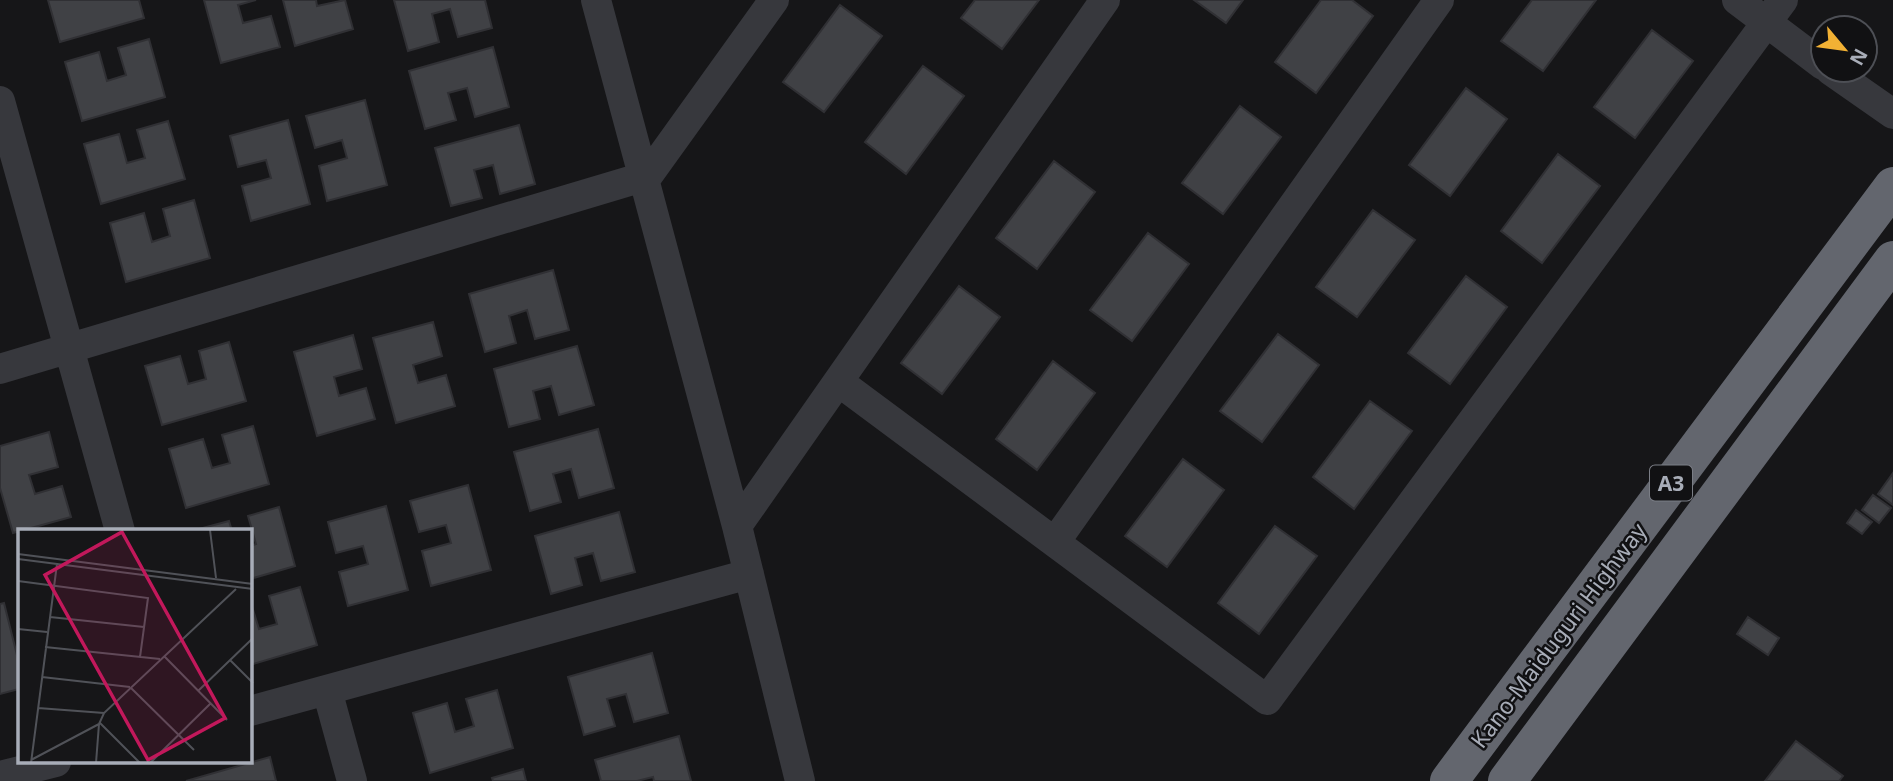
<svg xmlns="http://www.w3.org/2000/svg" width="1893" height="781" font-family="'Noto Sans',sans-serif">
	<rect width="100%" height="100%" fill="#161618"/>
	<!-- building -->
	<path fill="#404145" stroke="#303034" stroke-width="2" d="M 48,0 L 139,0 L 144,18 L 60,42 Z
		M 204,0 L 256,0 L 238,5 L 243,23 L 271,16 L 280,47 L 221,63 Z
		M 283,0 L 316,0 L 317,6 L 345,0 L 353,29 L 295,46 Z
		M 394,0 L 485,0 L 492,28 L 458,37 L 450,9 L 432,14 L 439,42 L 408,51 Z
		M 975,0 L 1039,0 L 1002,49 L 961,18 Z
		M 1194,0 L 1243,0 L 1226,23 Z
		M 1321,0 L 1352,0 L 1373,16 L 1316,93 L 1275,62 Z
		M 1532,0 L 1596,0 L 1543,71 L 1501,41 Z
		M 840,5 L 882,36 L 824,112 L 783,82 Z
		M 1652,30 L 1693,61 L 1635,138 L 1594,107 Z
		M 149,39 L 165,97 L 82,121 L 65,62 L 99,52 L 107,81 L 126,75 L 118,48 Z
		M 493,47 L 509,107 L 475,117 L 467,88 L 448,93 L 456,120 L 425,129 L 409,71 Z
		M 923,66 L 964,96 L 906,174 L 865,142 Z
		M 1466,88 L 1507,119 L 1450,196 L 1409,165 Z
		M 365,100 L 387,185 L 327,201 L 319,166 L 347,158 L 342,140 L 315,148 L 306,116 Z
		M 1240,106 L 1281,137 L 1223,214 L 1182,183 Z
		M 288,120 L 310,204 L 251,221 L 242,186 L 271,178 L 266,160 L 238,167 L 230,136 Z
		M 168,121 L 185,179 L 101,204 L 84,144 L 119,134 L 127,163 L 145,158 L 137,130 Z
		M 519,125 L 535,184 L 500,194 L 493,165 L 474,170 L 482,198 L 451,206 L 435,148 Z
		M 1558,154 L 1600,186 L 1542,263 L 1501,231 Z
		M 1054,161 L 1095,192 L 1037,269 L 996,238 Z
		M 194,200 L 210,258 L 126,282 L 110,223 L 144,213 L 152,242 L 170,236 L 163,209 Z
		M 1373,210 L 1415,240 L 1357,317 L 1316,287 Z
		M 1148,233 L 1189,264 L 1132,341 L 1090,310 Z
		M 553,270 L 569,330 L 535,339 L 527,310 L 509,316 L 516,343 L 485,352 L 469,294 Z
		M 1466,276 L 1507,307 L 1450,384 L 1408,353 Z
		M 959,286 L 1000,317 L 942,394 L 901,363 Z
		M 433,322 L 442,356 L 413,365 L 418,383 L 446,375 L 455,406 L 396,423 L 373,338 Z
		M 1278,334 L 1319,365 L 1262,442 L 1220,411 Z
		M 353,335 L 362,369 L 334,377 L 339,396 L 366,388 L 375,419 L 317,436 L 294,352 Z
		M 229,342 L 246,401 L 162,425 L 145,366 L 180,356 L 188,384 L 206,379 L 199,351 Z
		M 577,346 L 594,405 L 559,415 L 551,386 L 533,391 L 540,419 L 509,427 L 494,369 Z
		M 1053,361 L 1095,393 L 1037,470 L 996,439 Z
		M 1370,401 L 1412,431 L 1354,509 L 1313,477 Z
		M 253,426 L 269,484 L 186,508 L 169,449 L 203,439 L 212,468 L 230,463 L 222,435 Z
		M 598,429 L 614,488 L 579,498 L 571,469 L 553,474 L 561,502 L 530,511 L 514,452 Z
		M 49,432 L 58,467 L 29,475 L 35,494 L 62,486 L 71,517 L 13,533 L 0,488 L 0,446 Z
		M 1183,459 L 1224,490 L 1167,567 L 1125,536 Z
		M 1893,473 L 1893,505 L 1878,494 Z
		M 468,485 L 491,570 L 431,586 L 422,551 L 451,543 L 446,525 L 419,532 L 410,501 Z
		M 1873,495 L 1891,508 L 1879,523 L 1862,510 Z
		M 386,506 L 408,590 L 348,606 L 339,572 L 368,564 L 363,546 L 336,553 L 328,522 Z
		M 279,507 L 295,566 L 250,579 L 250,546 L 256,544 L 248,516 Z
		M 1856,510 L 1872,522 L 1862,534 L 1847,523 Z
		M 619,512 L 635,572 L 601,581 L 593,553 L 575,558 L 582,585 L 551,594 L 535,536 Z
		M 229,521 L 232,531 L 195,531 L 195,530 Z
		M 1275,526 L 1317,556 L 1259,634 L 1218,603 Z
		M 300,587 L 317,645 L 250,665 L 250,600 L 259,629 L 277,624 L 269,596 Z
		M 4,603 L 19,663 L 19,689 L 0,694 L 0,604 Z
		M 1748,617 L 1779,638 L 1768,655 L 1737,634 Z
		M 652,653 L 668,713 L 634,722 L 626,694 L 607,699 L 615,726 L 584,735 L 568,677 Z
		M 497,690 L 513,748 L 430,773 L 413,713 L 447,703 L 455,732 L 474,726 L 466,699 Z
		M 679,736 L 691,781 L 654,781 L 653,777 L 637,781 L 601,781 L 595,760 Z
		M 1796,741 L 1843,776 L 1839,781 L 1765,781 Z
		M 270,757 L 276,781 L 186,781 Z
		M 523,769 L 526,781 L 493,781 L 492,778 Z"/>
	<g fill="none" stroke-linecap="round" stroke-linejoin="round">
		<!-- minor -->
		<path stroke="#37383d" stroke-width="30" d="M 596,0 L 737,526 L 800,781
			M 1737,0 L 1823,65
			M 1830,70 L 1893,114
			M 0,101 L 120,531
			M 644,181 L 774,0
			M 0,369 L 643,177
			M 839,382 L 1267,700 L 1783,0
			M 737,526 L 1105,0
			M 1055,542 L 1439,0
			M 327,690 L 352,781
			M 250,711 L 749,574
			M 0,776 L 56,762"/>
		<!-- highway -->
		<path stroke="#63666e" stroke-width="38" d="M 1449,781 L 1893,186
			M 1507,781 L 1893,260"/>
	</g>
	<g text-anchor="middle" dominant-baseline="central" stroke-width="5" stroke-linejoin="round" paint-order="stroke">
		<!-- shield labels -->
		<rect fill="#111113" stroke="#7b7e86" stroke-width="2" x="1650" y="465.5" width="42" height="35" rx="5"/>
		<g font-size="21" font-weight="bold" fill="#a8adb8">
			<text x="1671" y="483">A3</text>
		</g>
		<!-- street labels -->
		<g font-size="23" fill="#a8adb8" stroke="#111113">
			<text transform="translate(1558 635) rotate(-53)">Kano-Maiduguri Highway</text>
		</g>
	</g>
	<!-- overview -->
	<g transform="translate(18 529)">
		<rect width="234" height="234" fill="#161618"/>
		<path fill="none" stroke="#505258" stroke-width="2" d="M 192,1 L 198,49M 0,25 L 235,55M 0,30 L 235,60M 0,52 L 130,69 L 122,128M 32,88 L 126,98M 0,100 L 29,103M 27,118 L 142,130M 146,127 L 209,191M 212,131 L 235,154M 24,148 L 112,158M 113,159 L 176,221M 180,162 L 235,109M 20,179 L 86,184M 81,193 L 122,234M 13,231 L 81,195M 13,234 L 39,35M 78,234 L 81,195 L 86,184 L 218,60M 132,234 L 193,174"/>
		<path fill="#c2185b" fill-opacity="0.15" stroke="#c2185b" stroke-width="3.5" d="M 104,3 L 207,189 L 130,231 L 27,46 Z"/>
		<rect width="234" height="234" fill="none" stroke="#a8adb8" stroke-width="3.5"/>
	</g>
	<!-- north arrow -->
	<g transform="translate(1844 49) rotate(119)"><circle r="33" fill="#111113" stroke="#4d4f55" stroke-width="2"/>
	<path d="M0-5L12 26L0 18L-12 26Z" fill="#f2b134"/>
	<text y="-10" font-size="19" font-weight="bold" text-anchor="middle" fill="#a8adb8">N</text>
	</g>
</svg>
